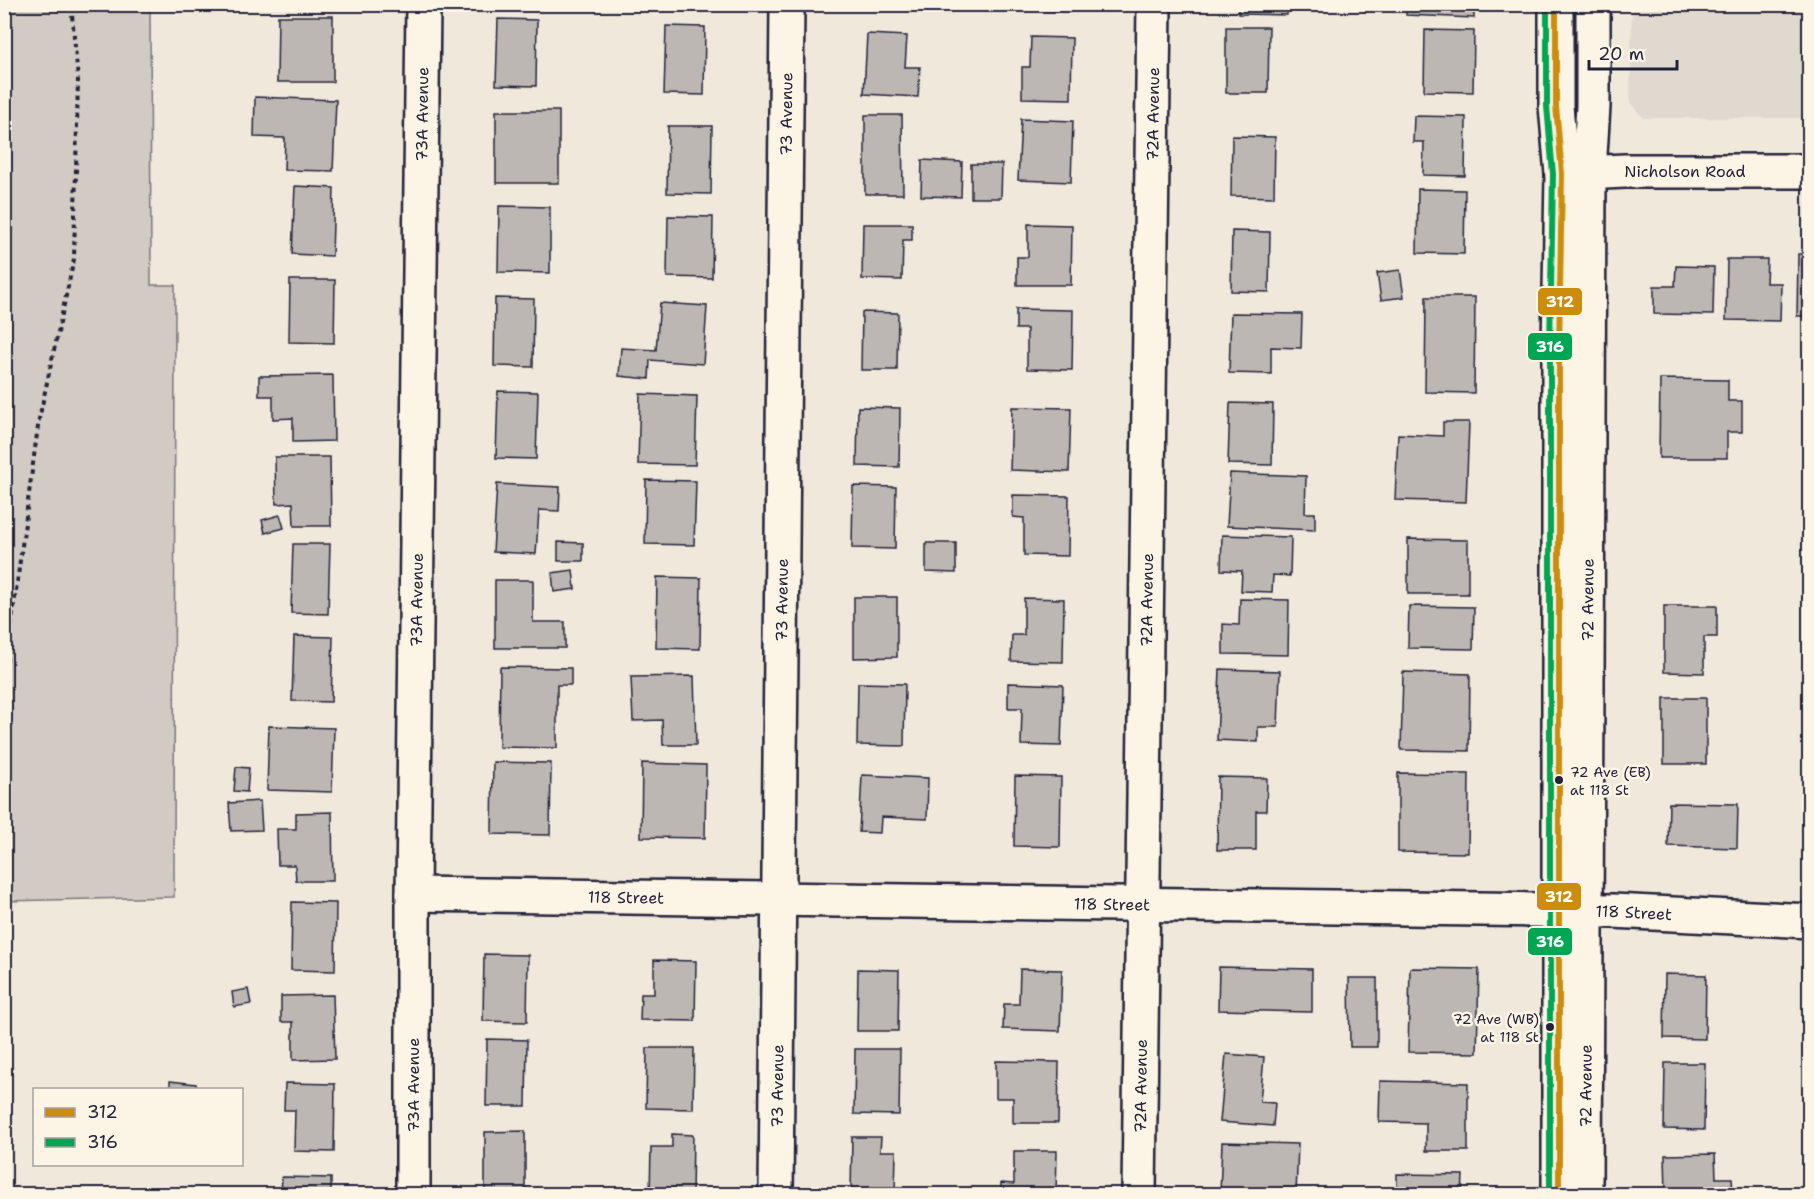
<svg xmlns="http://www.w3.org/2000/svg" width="1814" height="1199" font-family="'Shantell Sans',sans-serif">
	<rect width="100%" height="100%" fill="#efe8db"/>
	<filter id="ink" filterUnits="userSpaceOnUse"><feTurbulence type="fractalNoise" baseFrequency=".0167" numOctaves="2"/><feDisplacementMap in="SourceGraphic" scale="12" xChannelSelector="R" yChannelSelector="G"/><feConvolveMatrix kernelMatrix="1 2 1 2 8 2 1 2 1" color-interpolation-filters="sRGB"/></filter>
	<g filter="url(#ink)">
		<!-- built -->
		<path fill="#e0d9cf" d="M 1632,5 L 1809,5 L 1809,118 L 1644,118 L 1630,103 Z"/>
		<!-- green -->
		<path fill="#d1cbc3" stroke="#7a767f" stroke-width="1.5" d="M 4,5 L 150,5 L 151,285 L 175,285 L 174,897 L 5,901 Z"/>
		<!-- building -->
		<path fill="#bcb7b3" stroke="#22223b" stroke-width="1.5" d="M 863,4 L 908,4 L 908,7 Z
			M 1028,4 L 1074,4 L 1073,11 L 1028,10 Z
			M 1238,4 L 1287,4 L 1287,15 L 1238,14 Z
			M 1406,4 L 1474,4 L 1474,18 L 1406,15 Z
			M 278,16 L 333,16 L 333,82 L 277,82 Z
			M 498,19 L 537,20 L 536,86 L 496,85 Z
			M 666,26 L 705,27 L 704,95 L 664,94 Z
			M 1226,27 L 1269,27 L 1268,93 L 1226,93 Z
			M 1425,30 L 1474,31 L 1473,92 L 1424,91 Z
			M 867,34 L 907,36 L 905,67 L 920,67 L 918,97 L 864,94 Z
			M 1031,37 L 1072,38 L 1071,99 L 1022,98 L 1022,67 L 1030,67 Z
			M 255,97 L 336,100 L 333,171 L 284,170 L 285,138 L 254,137 Z
			M 496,111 L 559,111 L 559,183 L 496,183 Z
			M 865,115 L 902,115 L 903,194 L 865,194 Z
			M 1414,116 L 1466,117 L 1465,176 L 1423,175 L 1424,142 L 1413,142 Z
			M 1021,119 L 1073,121 L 1071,182 L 1018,180 Z
			M 668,126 L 712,126 L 711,194 L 667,193 Z
			M 1232,136 L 1275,137 L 1274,197 L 1231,196 Z
			M 922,160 L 962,162 L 961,197 L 921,196 Z
			M 971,164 L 1002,164 L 1001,198 L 971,198 Z
			M 295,186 L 334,188 L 332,256 L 292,254 Z
			M 1418,189 L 1465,190 L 1464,254 L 1417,253 Z
			M 499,206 L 550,207 L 550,273 L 498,272 Z
			M 668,216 L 713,217 L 712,278 L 667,277 Z
			M 863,224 L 912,224 L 912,240 L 903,240 L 902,280 L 862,279 Z
			M 1028,224 L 1072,225 L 1071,285 L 1017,285 L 1017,257 L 1028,257 Z
			M 1232,231 L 1270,232 L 1269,292 L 1231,291 Z
			M 1798,254 L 1810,254 L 1810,316 L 1797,316 Z
			M 1727,259 L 1767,259 L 1766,283 L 1781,283 L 1780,321 L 1726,320 Z
			M 1676,266 L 1714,267 L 1713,315 L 1654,314 L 1654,286 L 1675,286 Z
			M 1400,270 L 1404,297 L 1381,300 L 1377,273 Z
			M 290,280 L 335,280 L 334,343 L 289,342 Z
			M 1426,297 L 1475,297 L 1474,393 L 1425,392 Z
			M 495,298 L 534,299 L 533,367 L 494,366 Z
			M 660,303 L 707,306 L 703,364 L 650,360 L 649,379 L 619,376 L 621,348 L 656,350 Z
			M 1016,309 L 1073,310 L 1072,370 L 1027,369 L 1027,329 L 1016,329 Z
			M 862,312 L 898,313 L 897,370 L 861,370 Z
			M 1231,313 L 1302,314 L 1301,348 L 1271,347 L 1271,374 L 1229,373 Z
			M 333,375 L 334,441 L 293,442 L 293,418 L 273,419 L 273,396 L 259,396 L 259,376 Z
			M 1660,379 L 1728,380 L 1728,401 L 1742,401 L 1742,432 L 1727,432 L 1727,458 L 1659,458 Z
			M 498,391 L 538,392 L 536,459 L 496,458 Z
			M 640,394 L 697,396 L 695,465 L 638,464 Z
			M 1230,403 L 1273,404 L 1272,465 L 1228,464 Z
			M 858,407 L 900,408 L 899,467 L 857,466 Z
			M 1012,407 L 1071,408 L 1069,472 L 1010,470 Z
			M 1443,422 L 1469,422 L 1466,502 L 1395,500 L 1398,434 L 1443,436 Z
			M 275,457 L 330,457 L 331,526 L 294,526 L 293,503 L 276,504 Z
			M 1230,473 L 1306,476 L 1305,513 L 1315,513 L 1315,530 L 1227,526 Z
			M 646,480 L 696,481 L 694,545 L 645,544 Z
			M 497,484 L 560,487 L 559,511 L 539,510 L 536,554 L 493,552 Z
			M 853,486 L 896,487 L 895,549 L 852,548 Z
			M 1013,495 L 1069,496 L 1068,556 L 1024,555 L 1024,518 L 1013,517 Z
			M 280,515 L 284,528 L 265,533 L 262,520 Z
			M 1222,535 L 1291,537 L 1290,576 L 1273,575 L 1272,592 L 1241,591 L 1242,571 L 1221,570 Z
			M 1408,539 L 1468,540 L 1468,594 L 1408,594 Z
			M 558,542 L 583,543 L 583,561 L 558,561 Z
			M 926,543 L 956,543 L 956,573 L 926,572 Z
			M 293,544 L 330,544 L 328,614 L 291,613 Z
			M 573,570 L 575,589 L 554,592 L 552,573 Z
			M 657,577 L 701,578 L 700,649 L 656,648 Z
			M 495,580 L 533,580 L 533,622 L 565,622 L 565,648 L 495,648 Z
			M 854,597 L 897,597 L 897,657 L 854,658 Z
			M 1024,598 L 1064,599 L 1063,662 L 1011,661 L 1012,635 L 1024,635 Z
			M 1240,599 L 1289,600 L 1288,655 L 1223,654 L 1223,624 L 1239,625 Z
			M 1409,606 L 1474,607 L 1473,649 L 1408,648 Z
			M 1664,606 L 1717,606 L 1717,637 L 1704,637 L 1704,673 L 1664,672 Z
			M 294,636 L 333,637 L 331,702 L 292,701 Z
			M 500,667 L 571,668 L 571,685 L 557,685 L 557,748 L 499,747 Z
			M 1220,669 L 1280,671 L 1278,727 L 1258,727 L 1258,742 L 1217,740 Z
			M 1403,672 L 1470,674 L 1469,751 L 1401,750 Z
			M 694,676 L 696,745 L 663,745 L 662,720 L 633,721 L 631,677 Z
			M 858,683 L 905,684 L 904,746 L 857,745 Z
			M 1008,683 L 1063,685 L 1061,746 L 1021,745 L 1022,708 L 1008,708 Z
			M 1664,698 L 1706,698 L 1706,764 L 1664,764 Z
			M 269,726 L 334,728 L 332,792 L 267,790 Z
			M 493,762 L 551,763 L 550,835 L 492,834 Z
			M 642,763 L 706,765 L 705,838 L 641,837 Z
			M 236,767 L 249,768 L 247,792 L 234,791 Z
			M 1398,773 L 1469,774 L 1468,853 L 1398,852 Z
			M 862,775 L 928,778 L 927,819 L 881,817 L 880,833 L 859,832 Z
			M 1015,776 L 1061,777 L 1060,847 L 1014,846 Z
			M 1218,777 L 1267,778 L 1266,811 L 1256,811 L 1256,850 L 1217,850 Z
			M 260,801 L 262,830 L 231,831 L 229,803 Z
			M 1669,803 L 1738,804 L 1737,848 L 1668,846 Z
			M 332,812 L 333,881 L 296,881 L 295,865 L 278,865 L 277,829 L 296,829 L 296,813 Z
			M 292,902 L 336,903 L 335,971 L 291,970 Z
			M 484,954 L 528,955 L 527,1022 L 483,1021 Z
			M 654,960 L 696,961 L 695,1021 L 640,1020 L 641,994 L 654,994 Z
			M 1219,967 L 1312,969 L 1312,1012 L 1218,1010 Z
			M 1410,968 L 1479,969 L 1477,1053 L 1408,1052 Z
			M 858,969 L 899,970 L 898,1031 L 857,1031 Z
			M 1020,969 L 1062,970 L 1060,1031 L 1003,1029 L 1004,1004 L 1019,1004 Z
			M 1665,974 L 1706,975 L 1705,1039 L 1664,1038 Z
			M 1349,978 L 1377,978 L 1377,1047 L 1350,1047 Z
			M 248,989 L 251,1004 L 234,1007 L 232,992 Z
			M 333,995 L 335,1059 L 293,1060 L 293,1022 L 281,1022 L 281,996 Z
			M 487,1039 L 527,1040 L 526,1106 L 486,1106 Z
			M 647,1048 L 694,1048 L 693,1109 L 646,1108 Z
			M 855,1049 L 900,1049 L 899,1115 L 854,1114 Z
			M 1226,1054 L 1264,1057 L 1260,1102 L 1275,1103 L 1273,1126 L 1220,1122 Z
			M 996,1061 L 1059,1062 L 1058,1123 L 1013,1123 L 1013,1098 L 996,1098 Z
			M 1665,1063 L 1705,1063 L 1704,1130 L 1664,1129 Z
			M 170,1081 L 196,1084 L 196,1090 L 170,1090 Z
			M 1380,1081 L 1468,1083 L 1468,1151 L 1426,1151 L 1426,1123 L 1379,1122 Z
			M 285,1083 L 335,1084 L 334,1152 L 294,1151 L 295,1110 L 284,1110 Z
			M 525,1131 L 525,1194 L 485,1194 L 485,1132 Z
			M 672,1134 L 693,1135 L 692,1194 L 650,1194 L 651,1147 L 672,1147 Z
			M 852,1137 L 881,1137 L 880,1151 L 896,1151 L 895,1194 L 851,1194 Z
			M 1222,1142 L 1298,1144 L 1296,1194 L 1220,1194 Z
			M 1014,1151 L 1057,1151 L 1056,1194 L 1001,1194 L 1001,1183 L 1014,1184 Z
			M 1715,1154 L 1716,1178 L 1732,1178 L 1733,1194 L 1666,1194 L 1665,1155 Z
			M 1397,1174 L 1463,1175 L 1462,1194 L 1397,1194 Z
			M 282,1177 L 331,1178 L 331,1194 L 281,1194 Z"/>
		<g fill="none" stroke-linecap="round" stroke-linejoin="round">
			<!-- minor casing -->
			<g stroke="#22223b" stroke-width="38">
				<g id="minor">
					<path id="s1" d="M 1562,174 L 1625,171 L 1810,171"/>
					<path id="s2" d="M 413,894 L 1613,911 L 1810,921"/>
					<path id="s3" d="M 413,1194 L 413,894 L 423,4"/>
					<path id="s4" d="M 776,1194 L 787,4"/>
					<path id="s5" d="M 1139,1194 L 1154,4"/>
				</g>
			</g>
			<!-- major casing -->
			<g stroke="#22223b" stroke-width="38">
				<g id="major">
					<path d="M 1556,4 L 1556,106 L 1562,174 L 1559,348 L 1559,1194"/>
					<path id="s6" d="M 1585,1194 L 1589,171 L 1593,106 L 1593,4"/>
				</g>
			</g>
			<!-- path -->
			<path stroke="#22223b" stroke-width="4" stroke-dasharray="4.5 4.5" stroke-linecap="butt" d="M 4,680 L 39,419 L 74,259 L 78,79 L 71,4"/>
			<!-- minor -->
			<use href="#minor" stroke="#fcf5e5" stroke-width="33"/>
			<!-- major -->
			<use href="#major" stroke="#fcf5e5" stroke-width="33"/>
			<!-- bus-1 casing -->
			<g stroke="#fcf5e5" stroke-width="10">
				<path id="bus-1" d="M 1556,4 L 1556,106 L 1562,174 L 1559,348 L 1559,1194"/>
			</g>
			<!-- bus-2 casing -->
			<g stroke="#fcf5e5" stroke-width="10">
				<path id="bus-2" d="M 1547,4 L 1547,106 L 1553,174 L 1550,348 L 1550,1194"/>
			</g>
			<!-- bus-1 -->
			<use href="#bus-1" stroke="#cc8c0c" stroke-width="6"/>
			<!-- bus-2 -->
			<use href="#bus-2" stroke="#00a651" stroke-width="6"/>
		</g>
	</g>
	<!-- markers -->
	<g fill="#22223b" stroke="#fcf5e5" stroke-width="2">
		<circle cx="1559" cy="780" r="5"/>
		<circle cx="1550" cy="1027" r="5"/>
	</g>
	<g text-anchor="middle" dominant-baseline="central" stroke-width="5" stroke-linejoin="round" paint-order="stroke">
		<!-- bus labels -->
		<g font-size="14" fill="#22223b" stroke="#fcf5e5" text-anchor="start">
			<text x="1570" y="772">72 Ave (EB)<tspan x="1570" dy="18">at 118 St</tspan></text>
			<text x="1539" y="1019" text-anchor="end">72 Ave (WB)<tspan x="1539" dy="18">at 118 St</tspan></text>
		</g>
		<!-- street labels -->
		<g font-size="16" fill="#22223b" stroke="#fcf5e5">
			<text stroke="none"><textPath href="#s3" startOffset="1080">73A Avenue</textPath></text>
			<text stroke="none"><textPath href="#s4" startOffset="1080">73 Avenue</textPath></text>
			<text stroke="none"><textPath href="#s5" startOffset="1080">72A Avenue</textPath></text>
			<text stroke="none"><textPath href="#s1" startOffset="123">Nicholson Road</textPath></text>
			<text stroke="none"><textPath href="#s3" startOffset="594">73A Avenue</textPath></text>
			<text stroke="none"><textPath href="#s4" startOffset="594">73 Avenue</textPath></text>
			<text stroke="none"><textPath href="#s5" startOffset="594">72A Avenue</textPath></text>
			<text stroke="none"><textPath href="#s6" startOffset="594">72 Avenue</textPath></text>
			<text stroke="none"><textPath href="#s2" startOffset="213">118 Street</textPath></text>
			<text stroke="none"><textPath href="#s2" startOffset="699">118 Street</textPath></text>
			<text stroke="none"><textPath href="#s2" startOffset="1221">118 Street</textPath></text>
			<text transform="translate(413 1085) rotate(-90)">73A Avenue</text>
			<text stroke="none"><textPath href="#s4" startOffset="108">73 Avenue</textPath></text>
			<text stroke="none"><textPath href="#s5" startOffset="108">72A Avenue</textPath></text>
			<text stroke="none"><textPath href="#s6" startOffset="108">72 Avenue</textPath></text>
		</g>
	</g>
	<g stroke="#fcf5e5" stroke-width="2">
		<rect x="1537" y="287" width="46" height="29" rx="6" fill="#cc8c0c"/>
		<rect x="1527" y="332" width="46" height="29" rx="6" fill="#00a651"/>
		<rect x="1536" y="882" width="46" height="29" rx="6" fill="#cc8c0c"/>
		<rect x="1527" y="927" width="46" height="29" rx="6" fill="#00a651"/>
	</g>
	<g font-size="16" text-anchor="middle" font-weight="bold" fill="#fff">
		<text x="1560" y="307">312</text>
		<text x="1550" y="352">316</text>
		<text x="1559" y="902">312</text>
		<text x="1550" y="947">316</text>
	</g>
	<!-- margin -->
	<rect width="1814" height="1199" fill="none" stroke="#fcf5e5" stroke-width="24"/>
	<rect x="12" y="12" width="1790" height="1175" fill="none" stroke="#22223b" stroke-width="2" filter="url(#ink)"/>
	<!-- legend -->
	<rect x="33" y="1088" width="210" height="78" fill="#fcf5e5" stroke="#a5a1a1" stroke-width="1.5"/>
	<rect x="45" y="1108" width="30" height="9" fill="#cc8c0c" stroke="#a5a1a1" stroke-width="1.5"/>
	<text x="87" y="1118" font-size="18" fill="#22223b">312</text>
	<rect x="45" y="1138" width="30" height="9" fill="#00a651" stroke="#a5a1a1" stroke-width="1.5"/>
	<text x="87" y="1148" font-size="18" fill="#22223b">316</text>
	<!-- scale -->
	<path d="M1589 60v9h88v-9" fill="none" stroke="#22223b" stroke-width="3"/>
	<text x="1598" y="60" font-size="18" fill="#22223b" stroke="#fcf5e5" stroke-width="4.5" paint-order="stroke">20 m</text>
</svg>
